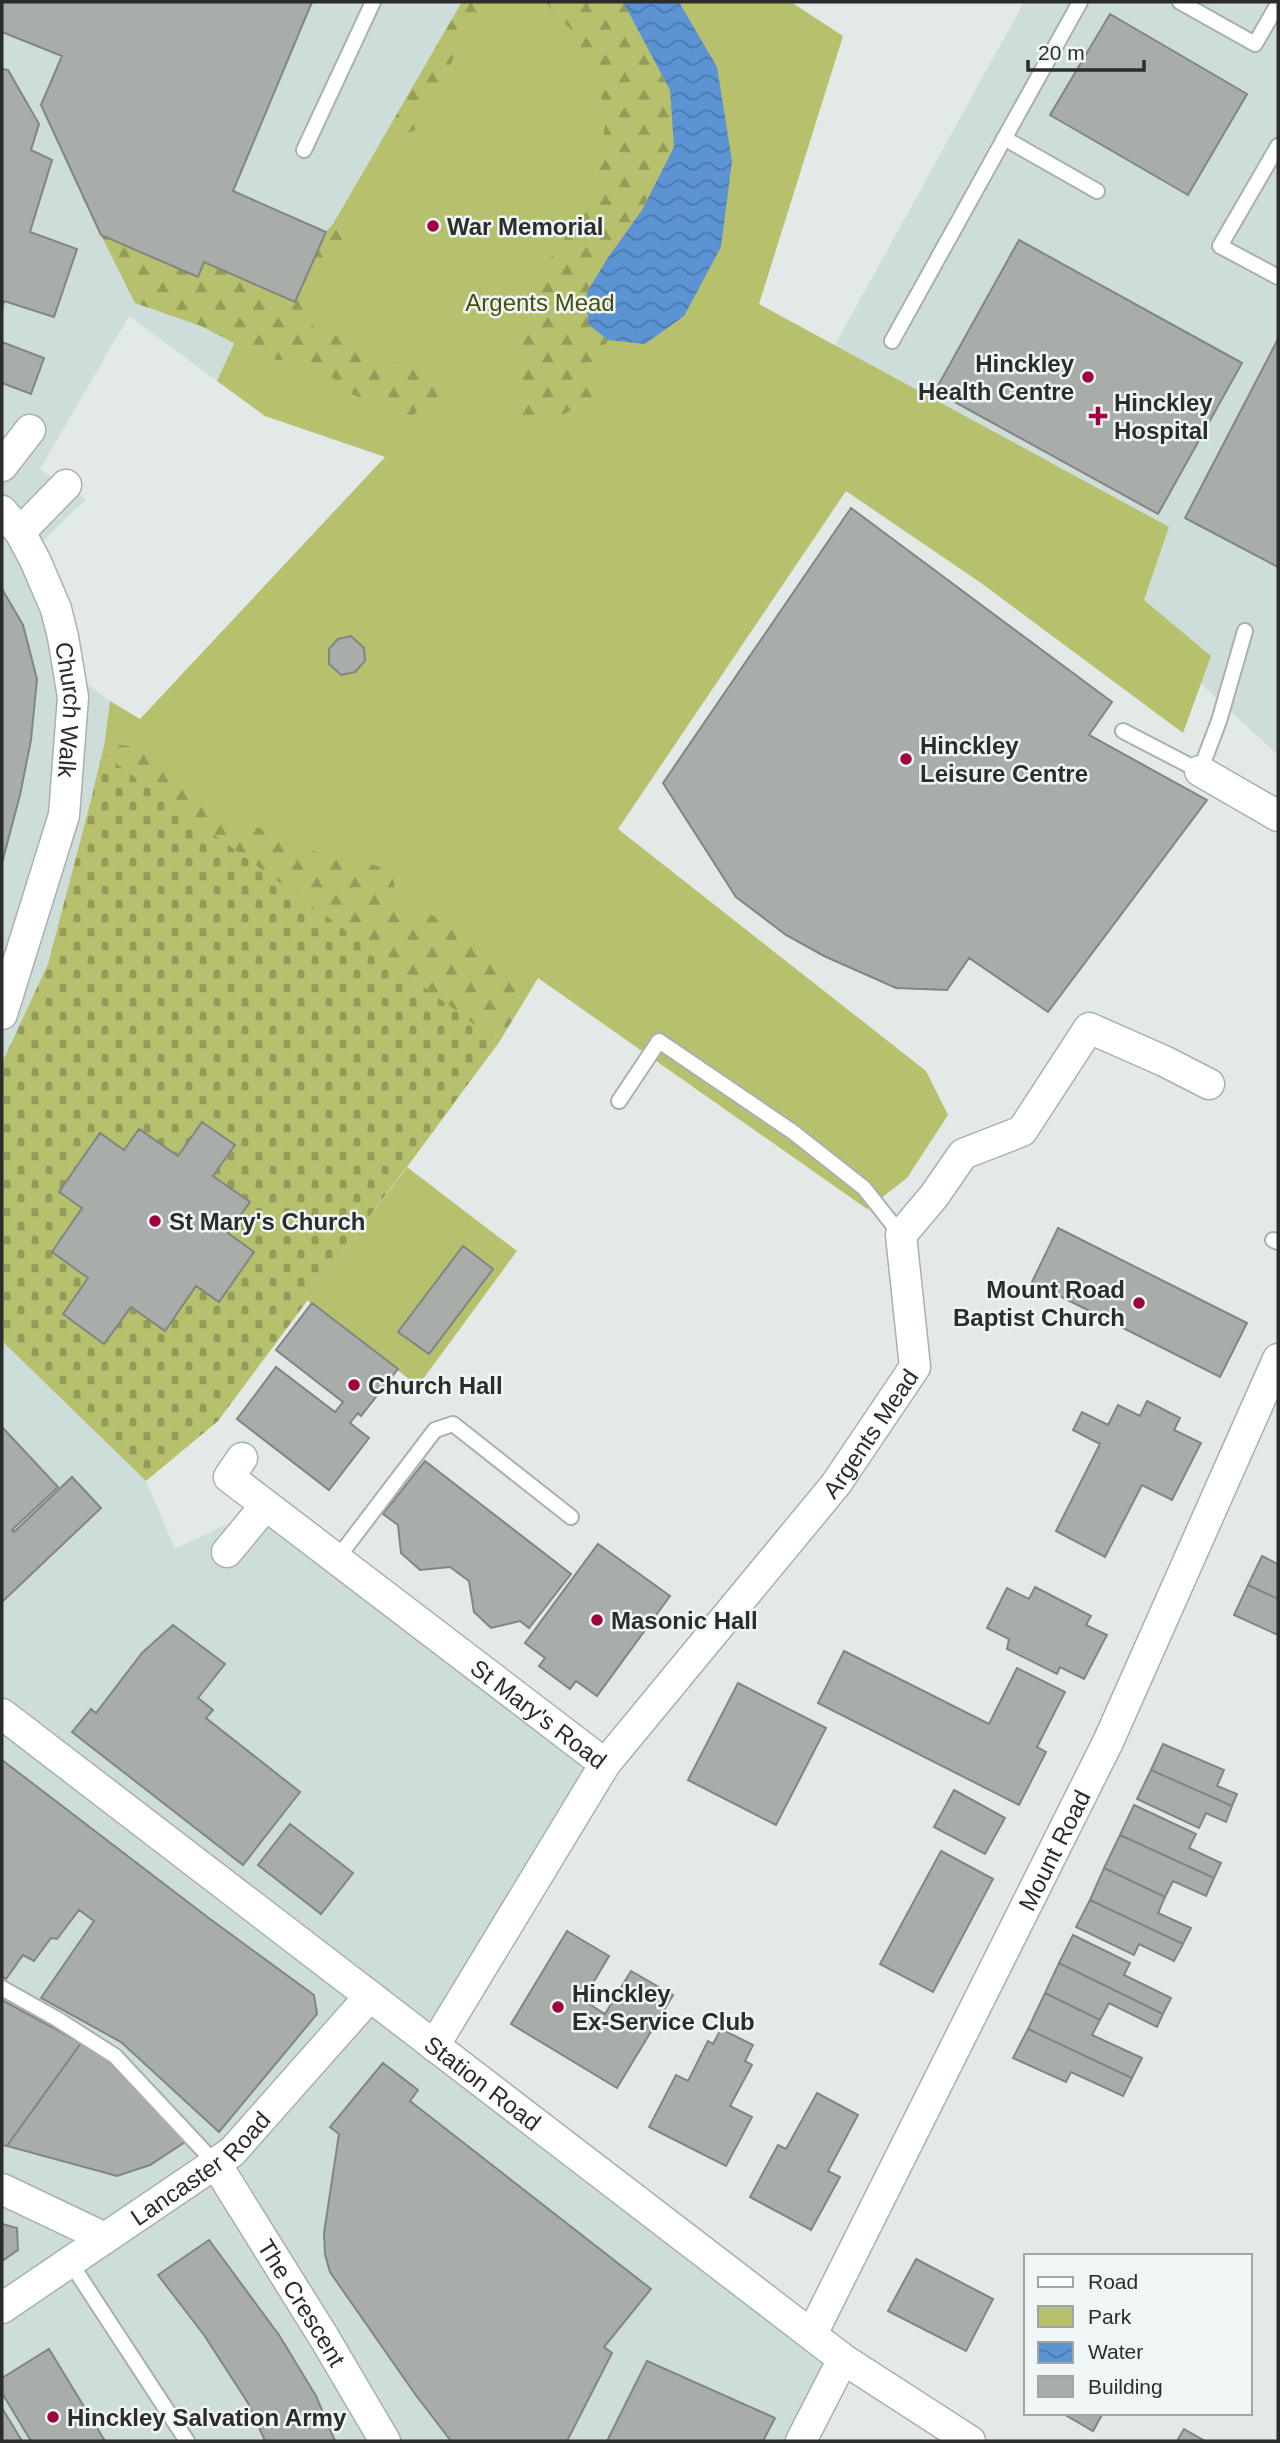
<svg xmlns="http://www.w3.org/2000/svg" width="1280" height="2443" font-family="Arial,sans-serif">
	<defs>
		<pattern id="forest-firs" width="22" height="20" patternUnits="userSpaceOnUse" patternTransform="scale(1.75)"><rect width="22" height="20" fill="#b7c06d"/><path d="M5 1l3.5 6h-7zM16 11l3.5 6h-7z" fill="#959c5a"/></pattern>
		<pattern id="cemetery-stones" width="16" height="16" patternUnits="userSpaceOnUse" patternTransform="scale(1.75)"><rect width="16" height="16" fill="#b7c06d"/><path d="M2 7V4a2 2 0 0 1 4 0v3zM10 15v-3a2 2 0 0 1 4 0v3z" fill="#959c5a"/></pattern>
		<pattern id="water-waves" width="16" height="10" patternUnits="userSpaceOnUse" patternTransform="scale(1.75)"><rect width="16" height="10" fill="#5c93d3"/><path d="M0 5q4-4 8 0t8 0" fill="none" stroke="#4c78ac"/></pattern>
	</defs>
	<rect width="100%" height="100%" fill="#e2e9e7"/>
	<!-- built -->
	<path fill="#cdddda" d="M 2,2 L 462,2 L 333,224 L 326,232 L 295,302 L 260,287 L 217,381 L 129,316 L 40,469 L 86,499 L 45,539 L 35,560 L 69,670 L 110,701 L 103,754 L 48,964 L 2,1063 Z
		M 1024,2 L 1278,2 L 1278,755 L 835,345 Z
		M 2,1341 L 146,1481 L 175,1549 L 265,1506 L 596,1757 L 429,2040 L 369,1995 L 231,2151 L 67,2261 L 186,2441 L 2,2441 Z
		M 370,1997 L 829,2352 L 784,2441 L 188,2441 L 70,2262 L 233,2153 Z"/>
	<!-- green -->
	<path fill="#b7c06d" d="M 462,2 L 791,2 L 843,36 L 759,304 L 1169,527 L 1144,600 L 1211,656 L 1183,733 L 981,583 L 846,491 L 618,829 L 926,1071 L 948,1115 L 907,1178 L 867,1209 L 538,978 L 499,1042 L 103,754 L 110,701 L 140,719 L 385,457 L 265,416 L 217,381 L 260,287 L 295,302 L 326,232 L 333,224 Z
		M 407,1167 L 517,1251 L 418,1386 L 307,1300 Z"/>
	<!-- forest -->
	<path fill="url(#forest-firs)" d="M 462,2 L 488,2 L 471,26 L 415,130 L 379,145 Z
		M 545,2 L 623,2 L 670,90 L 674,147 L 642,210 L 607,259 L 587,292 L 588,324 L 608,340 L 592,371 L 593,398 L 564,414 L 522,419 L 520,354 L 527,302 L 547,262 L 595,198 L 607,111 L 574,33 Z
		M 333,224 L 349,239 L 344,256 L 314,276 L 299,303 L 315,329 L 338,337 L 371,362 L 399,362 L 435,375 L 439,395 L 409,418 L 349,393 L 319,365 L 263,358 L 201,326 L 135,303 L 101,235 L 198,277 L 204,262 L 295,302 L 326,232 Z
		M 105,742 L 157,751 L 200,801 L 307,850 L 391,869 L 399,906 L 462,924 L 532,988 L 499,1042 L 407,1167 L 93,791 Z"/>
	<!-- cemetery -->
	<path fill="url(#cemetery-stones)" d="M 103,754 L 499,1042 L 218,1421 L 146,1481 L 2,1341 L 2,1063 L 48,964 Z"/>
	<!-- water -->
	<path fill="url(#water-waves)" d="M 623,2 L 679,2 L 717,67 L 732,161 L 721,247 L 684,316 L 645,344 L 608,340 L 588,324 L 587,292 L 607,259 L 642,210 L 674,147 L 670,90 Z"/>
	<!-- building -->
	<path fill="#a9adaa" stroke="#828683" stroke-width="2" d="M 2,2 L 312,2 L 233,191 L 326,232 L 295,302 L 204,262 L 198,277 L 101,235 L 41,105 L 62,56 L 2,32 Z
		M 1110,14 L 1247,94 L 1188,195 L 1050,115 Z
		M 2,69 L 8,70 L 39,124 L 31,150 L 52,160 L 30,232 L 77,249 L 54,317 L 4,301 L 2,309 Z
		M 1019,240 L 1242,363 L 1158,514 L 935,391 Z
		M 1278,339 L 1278,567 L 1185,518 Z
		M 2,342 L 44,358 L 31,394 L 2,383 Z
		M 851,508 L 1112,702 L 1089,735 L 1207,800 L 1048,1012 L 969,958 L 947,990 L 896,988 L 824,956 L 786,935 L 736,897 L 663,783 Z
		M 2,589 L 23,625 L 37,679 L 31,740 L 20,795 L 2,863 Z
		M 351,636 L 364,648 L 365,661 L 355,672 L 341,675 L 329,664 L 329,649 L 338,639 Z
		M 202,1122 L 235,1145 L 213,1176 L 250,1202 L 228,1233 L 254,1252 L 219,1302 L 196,1286 L 165,1331 L 131,1307 L 104,1344 L 63,1314 L 88,1278 L 52,1252 L 82,1208 L 59,1192 L 100,1133 L 124,1150 L 139,1129 L 178,1156 Z
		M 1058,1228 L 1247,1323 L 1220,1377 L 1032,1282 Z
		M 463,1246 L 493,1269 L 429,1354 L 398,1332 Z
		M 312,1303 L 398,1369 L 361,1416 L 358,1413 L 350,1423 L 369,1438 L 329,1490 L 237,1419 L 276,1367 L 335,1412 L 343,1402 L 276,1350 Z
		M 1147,1401 L 1180,1418 L 1174,1430 L 1201,1443 L 1172,1500 L 1142,1485 L 1105,1557 L 1056,1531 L 1100,1444 L 1073,1430 L 1082,1412 L 1108,1425 L 1118,1405 L 1140,1416 Z
		M 2,1427 L 58,1487 L 12,1530 L 14,1532 L 72,1477 L 101,1508 L 2,1602 Z
		M 425,1461 L 571,1574 L 529,1628 L 520,1621 L 491,1628 L 474,1612 L 469,1581 L 450,1567 L 420,1570 L 401,1553 L 398,1525 L 383,1514 Z
		M 598,1544 L 670,1596 L 597,1696 L 576,1681 L 570,1689 L 539,1666 L 545,1658 L 525,1643 Z
		M 1262,1556 L 1278,1564 L 1278,1599 L 1248,1585 Z
		M 1248,1585 L 1278,1599 L 1278,1635 L 1234,1615 Z
		M 1035,1587 L 1091,1616 L 1086,1625 L 1107,1635 L 1084,1679 L 1060,1667 L 1057,1674 L 1007,1649 L 1009,1639 L 987,1628 L 1007,1588 L 1029,1599 Z
		M 173,1625 L 225,1664 L 198,1698 L 213,1710 L 206,1718 L 300,1792 L 243,1865 L 72,1732 L 91,1709 L 96,1713 L 142,1653 Z
		M 844,1651 L 989,1724 L 1017,1668 L 1065,1692 L 1037,1747 L 1046,1752 L 1019,1805 L 818,1703 Z
		M 738,1683 L 826,1728 L 776,1825 L 688,1780 Z
		M 1163,1744 L 1224,1770 L 1217,1786 L 1237,1794 L 1232,1806 L 1151,1770 Z
		M 2,1760 L 210,1919 L 314,1995 L 317,2014 L 219,2132 L 121,2042 L 41,1998 L 94,1921 L 79,1910 L 57,1939 L 51,1938 L 34,1961 L 23,1955 L 6,1979 L 2,1976 Z
		M 1151,1770 L 1232,1806 L 1226,1822 L 1206,1813 L 1199,1828 L 1137,1799 Z
		M 954,1790 L 1005,1818 L 985,1854 L 934,1827 Z
		M 1134,1805 L 1196,1834 L 1189,1848 L 1221,1863 L 1214,1878 L 1120,1835 Z
		M 290,1824 L 353,1873 L 321,1914 L 258,1865 Z
		M 1120,1835 L 1214,1878 L 1206,1896 L 1173,1881 L 1165,1897 L 1104,1868 Z
		M 941,1851 L 993,1879 L 933,1992 L 880,1964 Z
		M 1104,1868 L 1165,1897 L 1158,1913 L 1191,1928 L 1183,1944 L 1090,1900 Z
		M 1090,1900 L 1183,1944 L 1174,1961 L 1139,1944 L 1134,1955 L 1076,1927 Z
		M 567,1931 L 609,1956 L 583,2000 L 605,2014 L 631,1971 L 673,1995 L 617,2088 L 511,2024 Z
		M 1073,1935 L 1130,1963 L 1124,1975 L 1171,1998 L 1163,2014 L 1059,1963 Z
		M 1059,1963 L 1163,2014 L 1157,2027 L 1109,2003 L 1100,2020 L 1045,1993 Z
		M 1045,1993 L 1100,2020 L 1092,2035 L 1142,2058 L 1132,2078 L 1028,2029 Z
		M 2,2000 L 81,2043 L 7,2146 L 2,2145 Z
		M 721,2029 L 753,2045 L 745,2061 L 752,2065 L 730,2106 L 752,2117 L 726,2166 L 649,2127 L 676,2075 L 688,2081 L 708,2041 L 713,2044 Z
		M 1028,2029 L 1132,2078 L 1123,2096 L 1071,2072 L 1066,2082 L 1013,2058 Z
		M 81,2043 L 105,2058 L 188,2140 L 150,2165 L 117,2176 L 7,2146 Z
		M 383,2063 L 418,2090 L 410,2101 L 651,2289 L 604,2347 L 612,2353 L 567,2441 L 451,2441 L 415,2394 L 330,2272 L 325,2254 L 324,2233 L 339,2134 L 330,2127 Z
		M 817,2093 L 858,2115 L 828,2171 L 840,2177 L 811,2230 L 750,2197 L 778,2145 L 786,2149 Z
		M 2,2224 L 17,2228 L 18,2250 L 2,2261 Z
		M 209,2240 L 279,2335 L 316,2396 L 335,2441 L 265,2441 L 248,2403 L 204,2335 L 158,2275 Z
		M 916,2259 L 993,2299 L 966,2351 L 888,2311 Z
		M 49,2349 L 105,2441 L 31,2441 L 2,2393 L 2,2378 Z
		M 647,2361 L 775,2418 L 763,2441 L 607,2441 Z
		M 2,2408 L 22,2441 L 2,2441 Z
		M 1062,2413 L 1103,2413 L 1093,2431 Z
		M 1184,2429 L 1205,2441 L 1177,2441 Z"/>
	<g fill="none" stroke-linecap="round" stroke-linejoin="round">
		<!-- lane casing -->
		<g stroke="#aab0af" stroke-width="18">
			<path id="lane" d="M 1180,2 L 1255,44 L 1278,4
				M 1004,138 L 1097,191
				M 1278,146 L 1220,246 L 1278,277
				M 304,150 L 373,2
				M 892,341 L 1080,2
				M 1123,731 L 1200,771 L 1219,721 L 1245,631
				M 619,1101 L 659,1041 L 793,1132 L 864,1188 L 901,1235
				M 1273,1240 L 1278,1242
				M 336,1560 L 435,1430 L 453,1424 L 571,1517
				M 2,1988 L 57,2019 L 115,2056 L 216,2164
				M 70,2262 L 187,2441"/>
		</g>
		<!-- street casing -->
		<g stroke="#aab0af" stroke-width="33">
			<g id="street">
				<path d="M 2,466 L 30,430"/>
				<path id="s1" d="M 2,511 L 20,532 L 35,560 L 56,609 L 63,637 L 73,697 L 64,815 L 2,1014"/>
				<path d="M 20,532 L 66,485"/>
				<path d="M 1200,771 L 1278,816"/>
				<path id="s2" d="M 242,1458 L 229,1477 L 605,1764"/>
				<path d="M 227,1552 L 265,1506"/>
				<path id="s3" d="M 2,1714 L 843,2359 L 970,2441"/>
				<path id="s4" d="M 434,2046 L 605,1764 L 836,1484 L 915,1367 L 901,1235 L 934,1196 L 963,1154 L 1022,1131 L 1089,1028 L 1164,1061 L 1209,1084"/>
				<path id="s5" d="M 216,2164 L 325,2339 L 385,2441"/>
				<path d="M 2,2189 L 105,2238"/>
				<path id="s6" d="M 2,2308 L 232,2152 L 370,1996"/>
				<path id="s7" d="M 812,2334 L 1108,1742 L 1278,1359"/>
				<path d="M 801,2441 L 843,2359"/>
			</g>
		</g>
		<!-- lane -->
		<use href="#lane" stroke="#fff" stroke-width="14"/>
		<!-- street -->
		<use href="#street" stroke="#fff" stroke-width="30"/>
	</g>
	<!-- markers -->
	<g fill="#a0023f" stroke="#eff6f5" stroke-width="2.5">
		<circle cx="433" cy="226" r="7"/>
		<circle cx="1088" cy="377" r="7"/>
		<path d="M1094.5 405.5h7v7h7v7h-7v7h-7v-7h-7v-7h7z"/>
		<circle cx="906" cy="759" r="7"/>
		<circle cx="155" cy="1221" r="7"/>
		<circle cx="1139" cy="1303" r="7"/>
		<circle cx="354" cy="1385" r="7"/>
		<circle cx="597" cy="1620" r="7"/>
		<circle cx="558" cy="2007" r="7"/>
		<circle cx="53" cy="2417" r="7"/>
	</g>
	<g text-anchor="middle" dominant-baseline="central" stroke-width="5" stroke-linejoin="round" paint-order="stroke">
		<!-- poi labels -->
		<g font-size="24" font-weight="bold" fill="#2b2d2d" stroke="#eff6f5" text-anchor="start">
			<text x="447" y="226">War Memorial</text>
			<text x="1074" y="363" text-anchor="end">Hinckley<tspan x="1074" dy="28">Health Centre</tspan></text>
			<text x="1114" y="402">Hinckley<tspan x="1114" dy="28">Hospital</tspan></text>
			<text x="920" y="745">Hinckley<tspan x="920" dy="28">Leisure Centre</tspan></text>
			<text x="169" y="1221">St Mary's Church</text>
			<text x="1125" y="1289" text-anchor="end">Mount Road<tspan x="1125" dy="28">Baptist Church</tspan></text>
			<text x="368" y="1385">Church Hall</text>
			<text x="611" y="1620">Masonic Hall</text>
			<text x="572" y="1993">Hinckley<tspan x="572" dy="28">Ex-Service Club</tspan></text>
			<text x="67" y="2417">Hinckley Salvation Army</text>
		</g>
		<!-- park labels -->
		<g font-size="24" fill="#484d09" stroke="#eff6f5">
			<text x="540" y="302">Argents Mead</text>
		</g>
		<!-- street labels -->
		<g font-size="24" fill="#2b2d2d" stroke="#eff6f5">
			<text stroke="none"><textPath href="#s1" startOffset="215">Church Walk</textPath></text>
			<text stroke="none"><textPath href="#s4" startOffset="754">Argents Mead</textPath></text>
			<text stroke="none"><textPath href="#s2" startOffset="413">St Mary's Road</textPath></text>
			<text stroke="none"><textPath href="#s7" startOffset="541">Mount Road</textPath></text>
			<text stroke="none"><textPath href="#s3" startOffset="606">Station Road</textPath></text>
			<text stroke="none"><textPath href="#s6" startOffset="243">Lancaster Road</textPath></text>
			<text stroke="none"><textPath href="#s5" startOffset="163">The Crescent</textPath></text>
		</g>
	</g>
	<!-- border -->
	<rect width="1280" height="2443" fill="none" stroke="#2b2d2d" stroke-width="7"/>
	<!-- legend -->
	<rect x="1024" y="2254" width="228" height="161" fill="#eff6f5" stroke="#a1a6a5" stroke-width="2"/>
	<rect x="1038" y="2277" width="35" height="10" fill="#ffffff" stroke="#a1a6a5" stroke-width="2"/>
	<text x="1088" y="2289" font-size="21" fill="#2b2d2d">Road</text>
	<rect x="1038" y="2306" width="35" height="21" fill="#b7c06d" stroke="#a1a6a5" stroke-width="2"/>
	<text x="1088" y="2324" font-size="21" fill="#2b2d2d">Park</text>
	<rect x="1038" y="2342" width="35" height="21" fill="url(#water-waves)" stroke="#a1a6a5" stroke-width="2"/>
	<text x="1088" y="2359" font-size="21" fill="#2b2d2d">Water</text>
	<rect x="1038" y="2376" width="35" height="21" fill="#a9adaa" stroke="#a1a6a5" stroke-width="2"/>
	<text x="1088" y="2394" font-size="21" fill="#2b2d2d">Building</text>
	<!-- scale -->
	<path d="M1028 60v10h116v-10" fill="none" stroke="#2b2d2d" stroke-width="3.5"/>
	<text x="1038" y="60" font-size="21" fill="#2b2d2d" stroke="#eff6f5" stroke-width="5" paint-order="stroke">20 m</text>
</svg>
